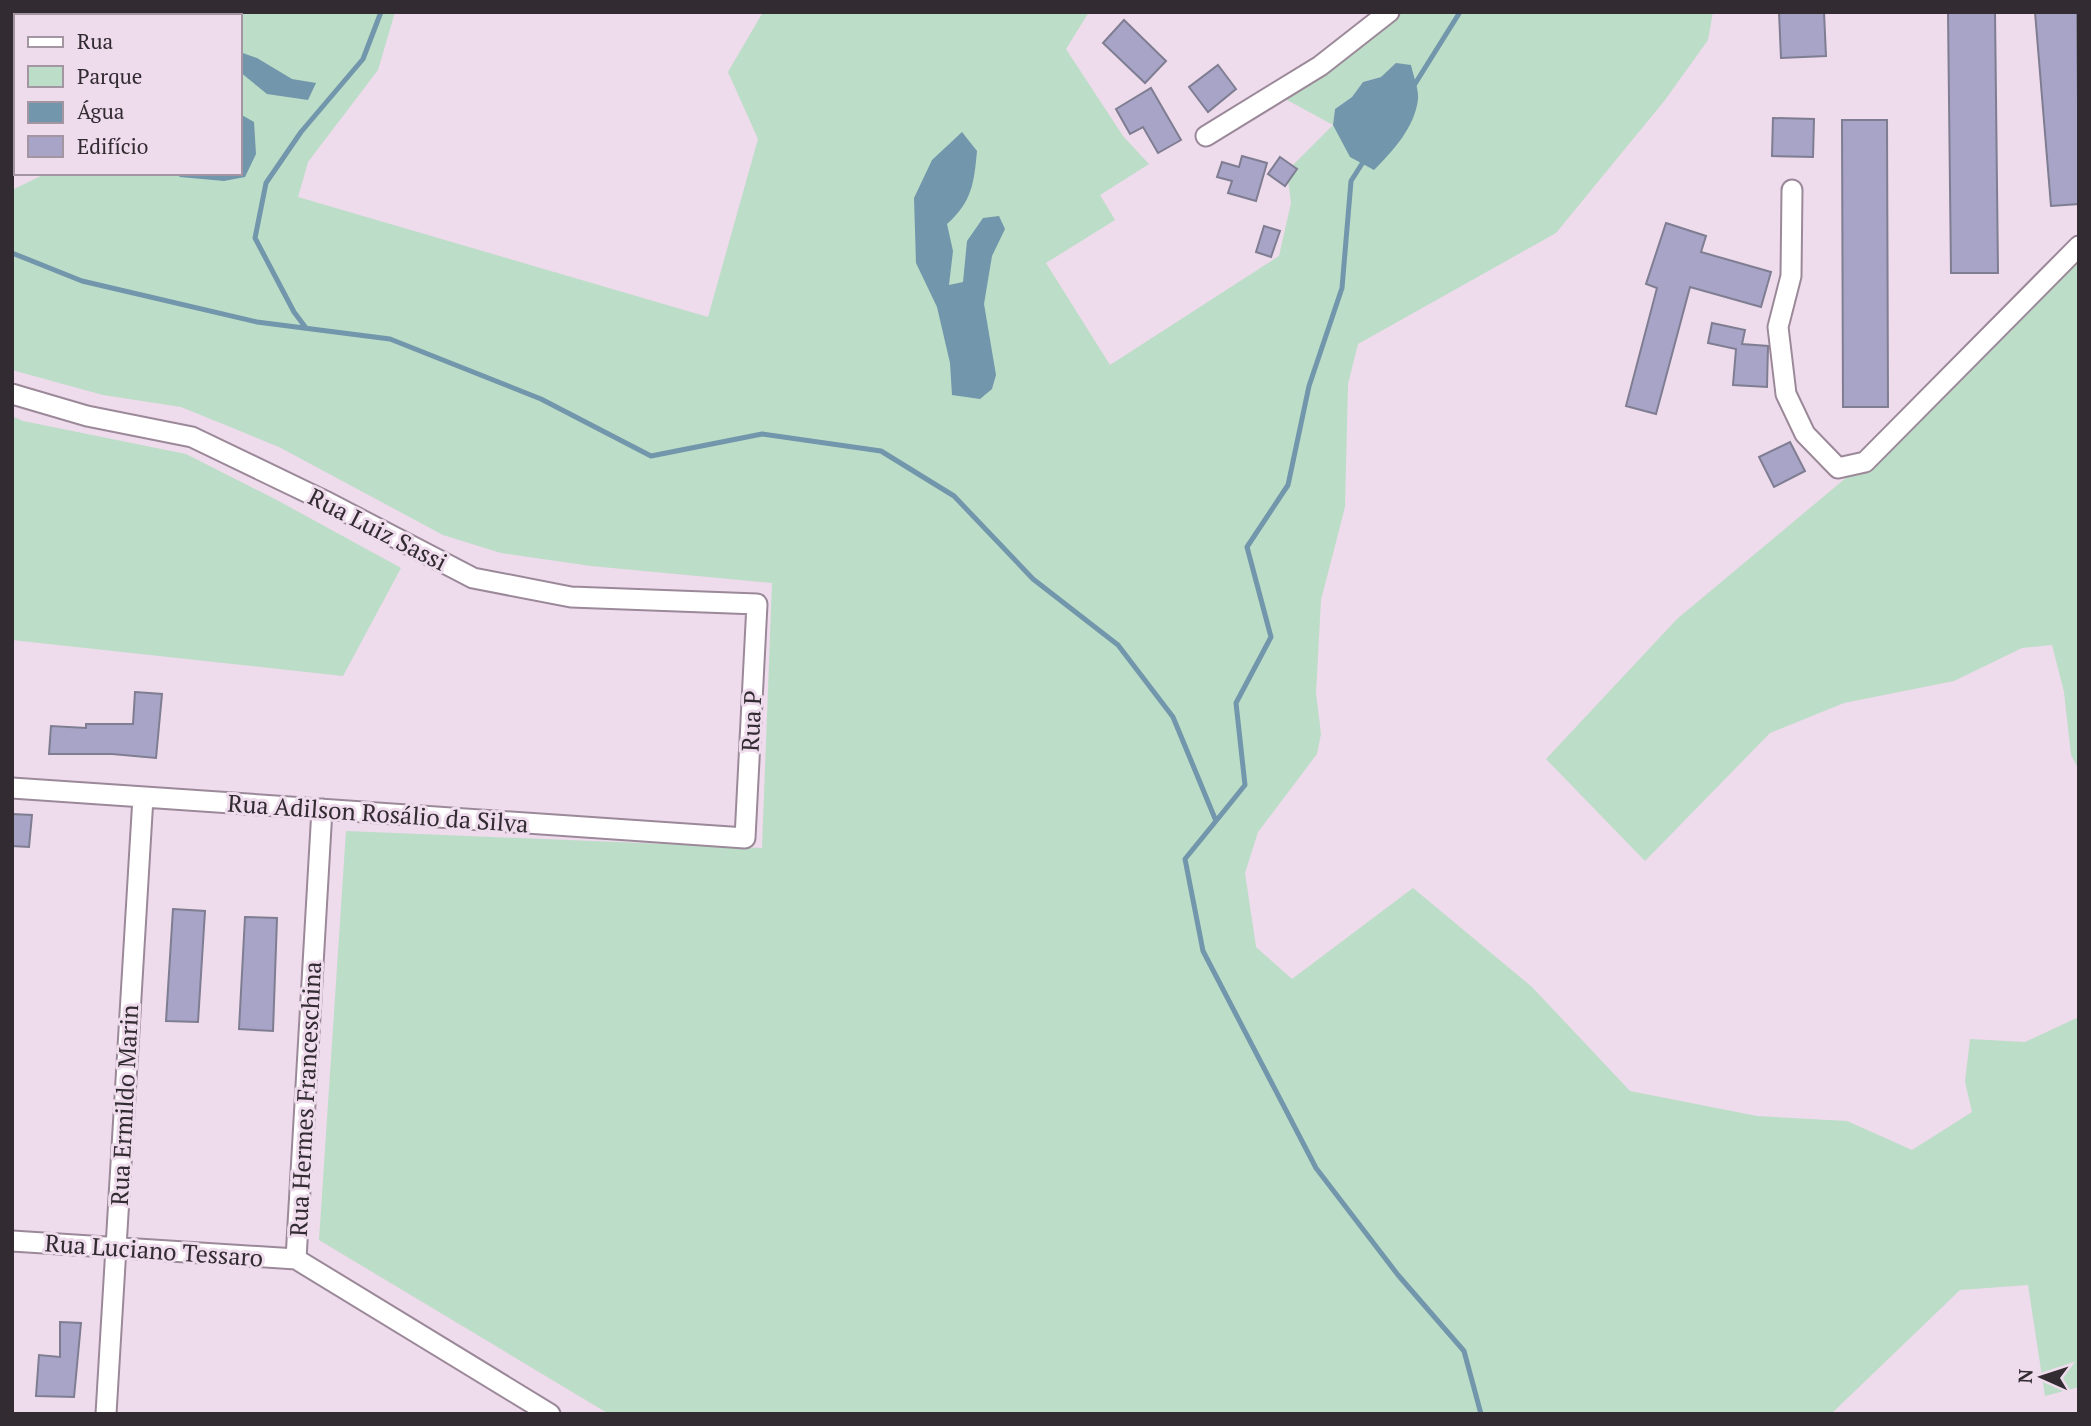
<svg xmlns="http://www.w3.org/2000/svg" width="2091" height="1426" font-family="'PT Serif',serif">
	<rect width="100%" height="100%" fill="#eedbec"/>
	<!-- green -->
	<path fill="#bcddc7" fill-rule="evenodd" d="M 157,12 L 395,12 L 378,70 L 308,162 L 298,197 L 708,317 L 758,139 L 728,72 L 763,12 L 1089,12 L 1066,49 L 1123,136 L 1149,164 L 1100,195 L 1115,220 L 1046,263 L 1110,365 L 1279,256 L 1291,203 L 1287,171 L 1333,125 L 1276,94 L 1389,12 L 1713,12 L 1708,40 L 1665,100 L 1556,233 L 1358,344 L 1348,384 L 1345,507 L 1321,600 L 1316,693 L 1321,734 L 1317,754 L 1258,832 L 1245,873 L 1256,947 L 1292,979 L 1413,888 L 1532,987 L 1630,1091 L 1757,1116 L 1847,1121 L 1912,1150 L 1972,1112 L 1965,1082 L 1970,1039 L 2025,1042 L 2079,1017 L 2079,1387 L 2045,1396 L 2028,1285 L 1960,1290 L 1831,1414 L 609,1414 L 319,1240 L 346,831 L 762,848 L 772,583 L 591,566 L 501,553 L 443,535 L 279,447 L 181,407 L 103,395 L 12,370 L 12,190 L 47,173 L 240,173 L 240,16 L 156,16 ZM 1395,63 L 1333,125 L 1335,109 L 1352,97 L 1363,82 L 1381,77 Z
		M 2079,246 L 2079,770 L 2071,755 L 2064,692 L 2052,645 L 2022,648 L 1954,681 L 1844,703 L 1770,733 L 1645,861 L 1546,759 L 1677,619 L 1865,462 Z
		M 12,416 L 23,421 L 186,454 L 275,499 L 401,568 L 343,676 L 12,640 Z"/>
	<!-- water -->
	<path fill="#7296ab" d="M 240,52 L 257,58 L 292,79 L 316,83 L 308,100 L 267,94 L 240,72 Z
		M 1396,63 L 1411,65 C 1413,75 1419,89 1418,99 C 1415,127 1393,151 1374,170 L 1350,157 L 1333,125 L 1335,109 L 1352,97 L 1363,82 L 1381,77 Z
		M 240,114 L 254,122 L 256,154 L 245,177 L 224,181 L 180,177 L 176,173 L 240,173 Z
		M 962,132 L 977,151 C 974,183 972,202 947,224 L 953,251 L 949,285 L 963,282 L 967,241 L 983,218 L 999,216 L 1005,229 L 992,256 L 984,304 L 996,375 L 992,389 L 980,399 L 952,395 L 950,363 L 937,307 L 916,263 L 914,198 L 932,160 Z"/>
	<g fill="none" stroke-linecap="round" stroke-linejoin="round">
		<!-- stream -->
		<path stroke="#7296ab" stroke-width="5" d="M 1413,87 L 1460,12
			M 12,253 L 82,281 L 257,322 L 390,339 L 541,399 L 651,456 L 762,434 L 881,451 L 954,496 L 1033,579 L 1118,645 L 1173,717 L 1216,821 L 1185,859 L 1203,951 L 1316,1168 L 1398,1275 L 1464,1351 L 1481,1414
			M 306,328 L 294,312 L 255,238 L 266,183 L 301,132 L 363,59 L 381,12
			M 1216,821 L 1245,785 L 1236,703 L 1271,637 L 1247,547 L 1288,485 L 1309,386 L 1342,288 L 1351,181 L 1365,159"/>
	</g>
	<!-- building -->
	<path fill="#a8a4c8" stroke="#7f7d91" stroke-width="2" d="M 1779,12 L 1824,12 L 1826,56 L 1781,58 Z
		M 1948,12 L 1995,12 L 1998,273 L 1951,273 Z
		M 2035,12 L 2077,12 L 2079,204 L 2051,206 Z
		M 1124,20 L 1166,61 L 1145,83 L 1103,43 Z
		M 1218,65 L 1236,89 L 1208,112 L 1189,87 Z
		M 1151,88 L 1181,140 L 1158,153 L 1143,127 L 1130,134 L 1116,109 Z
		M 1773,118 L 1814,119 L 1813,157 L 1772,156 Z
		M 1842,120 L 1887,120 L 1888,407 L 1843,407 Z
		M 1242,156 L 1267,163 L 1256,201 L 1228,193 L 1232,181 L 1217,177 L 1222,162 L 1239,167 Z
		M 1280,157 L 1297,169 L 1285,186 L 1268,174 Z
		M 1666,223 L 1706,236 L 1701,252 L 1771,272 L 1761,307 L 1690,287 L 1656,414 L 1626,406 L 1657,288 L 1646,284 Z
		M 1264,226 L 1280,231 L 1271,257 L 1256,252 Z
		M 1712,323 L 1745,330 L 1742,344 L 1768,346 L 1767,387 L 1733,385 L 1736,349 L 1708,343 Z
		M 1790,442 L 1805,471 L 1774,487 L 1759,457 Z
		M 135,692 L 162,694 L 156,758 L 112,754 L 49,754 L 51,726 L 86,728 L 86,724 L 133,724 Z
		M 12,814 L 32,815 L 29,847 L 12,846 Z
		M 173,909 L 205,911 L 198,1022 L 166,1021 Z
		M 245,917 L 277,918 L 273,1031 L 239,1029 Z
		M 60,1322 L 81,1323 L 74,1397 L 36,1396 L 39,1355 L 60,1357 Z"/>
	<g fill="none" stroke-linecap="round" stroke-linejoin="round">
		<!-- street casing -->
		<g stroke="#9b8999" stroke-width="23">
			<path id="street" d="M 1206,136 L 1320,66 L 1389,12
				M 1792,190 L 1791,276 L 1778,327 L 1786,394 L 1805,434 L 1838,468 L 1865,462 L 2079,246
				M 12,394 L 87,416 L 192,437 L 325,501 L 473,578 L 571,597 L 757,604 L 745,838 L 12,788
				M 322,809 L 296,1259 L 550,1414
				M 12,1241 L 296,1259
				M 106,1414 L 143,797"/>
		</g>
		<!-- street -->
		<use href="#street" stroke="#fff" stroke-width="19"/>
	</g>
	<g text-anchor="middle" dominant-baseline="central" stroke-width="6" stroke-linejoin="round" paint-order="stroke">
		<!-- street labels -->
		<g font-size="24" fill="#322b31" stroke="#eedbec">
			<text transform="translate(378 529) rotate(27)">Rua Luiz Sassi</text>
			<text transform="translate(751 721) rotate(-87)">Rua P</text>
			<text transform="translate(378 813) rotate(4)">Rua Adilson Rosálio da Silva</text>
			<text transform="translate(305 1099) rotate(-87)">Rua Hermes Franceschina</text>
			<text transform="translate(124 1105) rotate(-87)">Rua Ermildo Marin</text>
			<text transform="translate(154 1250) rotate(4)">Rua Luciano Tessaro</text>
		</g>
	</g>
	<!-- border -->
	<rect width="2091" height="1426" fill="none" stroke="#322b31" stroke-width="28"/>
	<!-- legend -->
	<rect x="14" y="14" width="228" height="161" fill="#eedbec" stroke="#a395a1" stroke-width="2"/>
	<rect x="28" y="37" width="35" height="10" fill="#ffffff" stroke="#a395a1" stroke-width="2"/>
	<text x="77" y="49" font-size="21" fill="#322b31">Rua</text>
	<rect x="28" y="66" width="35" height="21" fill="#bcddc7" stroke="#a395a1" stroke-width="2"/>
	<text x="77" y="84" font-size="21" fill="#322b31">Parque</text>
	<rect x="28" y="102" width="35" height="21" fill="#7296ab" stroke="#a395a1" stroke-width="2"/>
	<text x="77" y="119" font-size="21" fill="#322b31">Água</text>
	<rect x="28" y="136" width="35" height="21" fill="#a8a4c8" stroke="#a395a1" stroke-width="2"/>
	<text x="77" y="154" font-size="21" fill="#322b31">Edifício</text>
	<!-- north arrow -->
	<g transform="translate(2042 1377) rotate(273)" stroke="#eedbec" stroke-width="5" paint-order="stroke">
	<path d="M0-5L12 26L0 18L-12 26Z" fill="#322b31"/>
	<text y="-10" font-size="19" font-weight="bold" text-anchor="middle" fill="#322b31">N</text>
	</g>
</svg>
